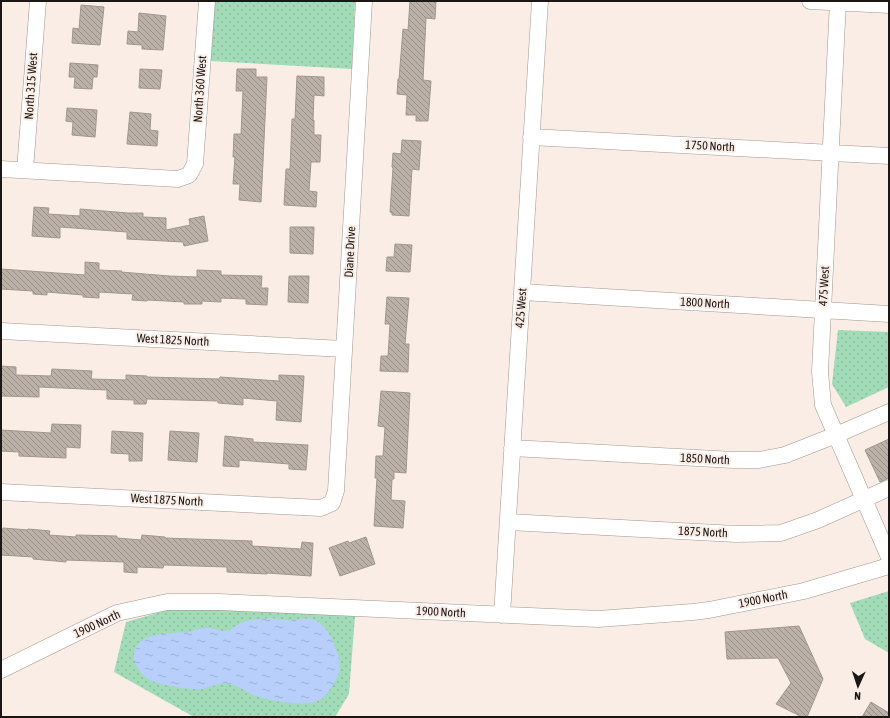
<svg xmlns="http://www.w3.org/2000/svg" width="890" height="718" font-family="'Asap Condensed',sans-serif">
	<defs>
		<pattern id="grass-dots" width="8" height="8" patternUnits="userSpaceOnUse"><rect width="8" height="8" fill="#a1dbb7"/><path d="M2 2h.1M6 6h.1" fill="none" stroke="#8abb9c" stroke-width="1.8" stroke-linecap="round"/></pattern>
		<pattern id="water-ripples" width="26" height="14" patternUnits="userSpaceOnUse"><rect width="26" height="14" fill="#b7cffa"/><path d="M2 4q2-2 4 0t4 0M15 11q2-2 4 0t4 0" fill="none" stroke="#9db1d5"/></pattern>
		<pattern id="building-back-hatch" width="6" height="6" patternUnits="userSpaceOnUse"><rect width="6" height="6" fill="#bbb1a8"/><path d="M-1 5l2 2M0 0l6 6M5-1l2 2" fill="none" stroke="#978f88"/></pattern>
	</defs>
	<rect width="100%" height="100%" fill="#faede6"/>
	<!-- grass -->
	<path fill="url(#grass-dots)" d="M 214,1 L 355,1 L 352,69 L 210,61 Z
		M 838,330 L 889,332 L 889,387 L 846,407 L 832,384 Z
		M 889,591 L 889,653 L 865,639 L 850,603 Z
		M 221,608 L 355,616 L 349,694 L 335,717 L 194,717 L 114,672 L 126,622 L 171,609 Z"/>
	<!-- water -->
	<path fill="url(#water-ripples)" d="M 270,618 C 278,619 286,620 294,620 C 301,619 311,617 317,621 C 322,624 325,628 328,632 C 332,638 341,659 340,666 C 340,674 336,681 331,688 C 328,693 324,698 318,701 C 302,707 269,701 253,695 C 245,691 237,685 228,684 C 219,682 210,688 201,689 C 189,690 158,685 148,679 C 143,676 137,668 135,663 C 134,660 134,657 134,654 C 137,631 171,634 188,632 C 195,631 201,627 209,628 C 214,628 218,631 224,631 C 231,631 236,624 243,622 C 250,619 262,619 270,618 Z"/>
	<!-- building -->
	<path fill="url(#building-back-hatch)" stroke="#a1978e" d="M 410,1 L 436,1 L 435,19 L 426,18 L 423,80 L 431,81 L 428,121 L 416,121 L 416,115 L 406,115 L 407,95 L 397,94 L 398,79 L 399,79 L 403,29 L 408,30 Z
		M 81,5 L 104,7 L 100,45 L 72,43 L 73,28 L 79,29 Z
		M 139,13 L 166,16 L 163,50 L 142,49 L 142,45 L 127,44 L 128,31 L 138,32 Z
		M 70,63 L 98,65 L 97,77 L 93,77 L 92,89 L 74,88 L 75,77 L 69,77 Z
		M 140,69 L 162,70 L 160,89 L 139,88 Z
		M 237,69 L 256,69 L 256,77 L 267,77 L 263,162 L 261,202 L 239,200 L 240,184 L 233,184 L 235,157 L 233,157 L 234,134 L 241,134 L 243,91 L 236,91 Z
		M 297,76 L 324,77 L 324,96 L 314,95 L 313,120 L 314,120 L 314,135 L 321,135 L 320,162 L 311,162 L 309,191 L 317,192 L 316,207 L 284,205 L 286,169 L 290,169 L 292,119 L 295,119 Z
		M 67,108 L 97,110 L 95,137 L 72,135 L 73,122 L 66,121 Z
		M 130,112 L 151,114 L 150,130 L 158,131 L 157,146 L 127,144 Z
		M 402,140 L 421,141 L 419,170 L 412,169 L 409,216 L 392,215 L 392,213 L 390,212 L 393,168 L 392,167 L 393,153 L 401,154 Z
		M 34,207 L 49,208 L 48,214 L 80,216 L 80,209 L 128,213 L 143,213 L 143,217 L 166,218 L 166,230 L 190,225 L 189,219 L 204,216 L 208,241 L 184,246 L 183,242 L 127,239 L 127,232 L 60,227 L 60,238 L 32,236 Z
		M 290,227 L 314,227 L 313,254 L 290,253 Z
		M 395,244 L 412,245 L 410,272 L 386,271 L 387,257 L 394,257 Z
		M 85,262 L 99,263 L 99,270 L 122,271 L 121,272 L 169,276 L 197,277 L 197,270 L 221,271 L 221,275 L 262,276 L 261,288 L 268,288 L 267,305 L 246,304 L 246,299 L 221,298 L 221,302 L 202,301 L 202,304 L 184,304 L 184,302 L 148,300 L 147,301 L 132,300 L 133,294 L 99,292 L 99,298 L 83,297 L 83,295 L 47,292 L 47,295 L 33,294 L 33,291 L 1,289 L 1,269 L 85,275 Z
		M 289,276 L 309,276 L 308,303 L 288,302 Z
		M 387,297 L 409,298 L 405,344 L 409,344 L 408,372 L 380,371 L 381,356 L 388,356 L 390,324 L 385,324 Z
		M 1,366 L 16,367 L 16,375 L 51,376 L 52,369 L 92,371 L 91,379 L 126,380 L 126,375 L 147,376 L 147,377 L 219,379 L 220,377 L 279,381 L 279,375 L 304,376 L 301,422 L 276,420 L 277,401 L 243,398 L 243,405 L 218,403 L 218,401 L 147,399 L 146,404 L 134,404 L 134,400 L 107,399 L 107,390 L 39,387 L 39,397 L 1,396 Z
		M 381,391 L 410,393 L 406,473 L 394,472 L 394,479 L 392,479 L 391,500 L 405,501 L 403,528 L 374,526 L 377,478 L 375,478 L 376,456 L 383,456 L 385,427 L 378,426 Z
		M 52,424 L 81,425 L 80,448 L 66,447 L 66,458 L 19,456 L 19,452 L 1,451 L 1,430 L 51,433 Z
		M 112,431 L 143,433 L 142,461 L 129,461 L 129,454 L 111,453 Z
		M 170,431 L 199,433 L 197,462 L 168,460 Z
		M 225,436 L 253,439 L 253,442 L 308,445 L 306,470 L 289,469 L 289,464 L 239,460 L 239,467 L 223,466 Z
		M 889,439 L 889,478 L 880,482 L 865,450 Z
		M 3,528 L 28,530 L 28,529 L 50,531 L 49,535 L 76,537 L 76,535 L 117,536 L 117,538 L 141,540 L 142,535 L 165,537 L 165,538 L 252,541 L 252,546 L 301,549 L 302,542 L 313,543 L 311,576 L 267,573 L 267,574 L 227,572 L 227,567 L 164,565 L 163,568 L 137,567 L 137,573 L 124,572 L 124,562 L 66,560 L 66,562 L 33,559 L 33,557 L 1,555 L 1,532 L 2,532 Z
		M 366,537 L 375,564 L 340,576 L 329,548 L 348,541 L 349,543 Z
		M 799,626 L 823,679 L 807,717 L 802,717 L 776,704 L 791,683 L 778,658 L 727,659 L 725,632 Z
		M 871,702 L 889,713 L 889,717 L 862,717 Z"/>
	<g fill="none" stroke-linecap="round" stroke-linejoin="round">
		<!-- minor casing -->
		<g stroke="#a0958e" stroke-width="17">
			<path id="minor" d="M 810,1 L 889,5
				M 838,1 L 820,372 L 823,405 L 889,557
				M 531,137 L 889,156
				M 1,169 L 178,179 L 189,175 L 195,164 L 207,1
				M 25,170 L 38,1
				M 522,292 L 889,314
				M 1,331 L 344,349
				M 512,448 L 734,460 L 759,460 L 785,455 L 836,435 L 889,412
				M 1,492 L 321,508 L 332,503 L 336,491 L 364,1
				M 508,522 L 736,534 L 781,533 L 818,520 L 889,488
				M 502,615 L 540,1
				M 1,670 L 117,613 L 167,602 L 219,602 L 598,619 L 693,612 L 709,610 L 804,591 L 889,566"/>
		</g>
		<!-- minor -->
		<use href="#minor" stroke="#fff" stroke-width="16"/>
	</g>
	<g text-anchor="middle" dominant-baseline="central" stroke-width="4" stroke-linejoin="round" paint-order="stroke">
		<!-- street labels -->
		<g font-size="12" fill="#1c1715" stroke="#faede6">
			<text transform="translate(31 86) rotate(-86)">North 315 West</text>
			<text transform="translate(200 89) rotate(-86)">North 360 West</text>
			<text transform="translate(710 146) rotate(3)">1750 North</text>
			<text transform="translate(350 252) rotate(-87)">Diane Drive</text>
			<text transform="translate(824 286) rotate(-87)">475 West</text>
			<text transform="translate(705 303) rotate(3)">1800 North</text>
			<text transform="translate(521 308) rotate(-86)">425 West</text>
			<text transform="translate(173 340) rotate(3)">West 1825 North</text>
			<text transform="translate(705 459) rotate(3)">1850 North</text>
			<text transform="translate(167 500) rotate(3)">West 1875 North</text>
			<text transform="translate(703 532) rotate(3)">1875 North</text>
			<text transform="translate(763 599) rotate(-11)">1900 North</text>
			<text transform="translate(441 612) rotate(3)">1900 North</text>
			<text transform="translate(97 624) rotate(-25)">1900 North</text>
		</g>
	</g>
	<!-- border -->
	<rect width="890" height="718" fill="none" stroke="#1c1715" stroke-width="4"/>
	<!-- north arrow -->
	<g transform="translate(858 686) rotate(183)" stroke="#faede6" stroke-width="3" paint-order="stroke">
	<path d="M0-3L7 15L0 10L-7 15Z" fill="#1c1715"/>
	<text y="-6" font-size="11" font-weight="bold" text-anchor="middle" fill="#1c1715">N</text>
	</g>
</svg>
